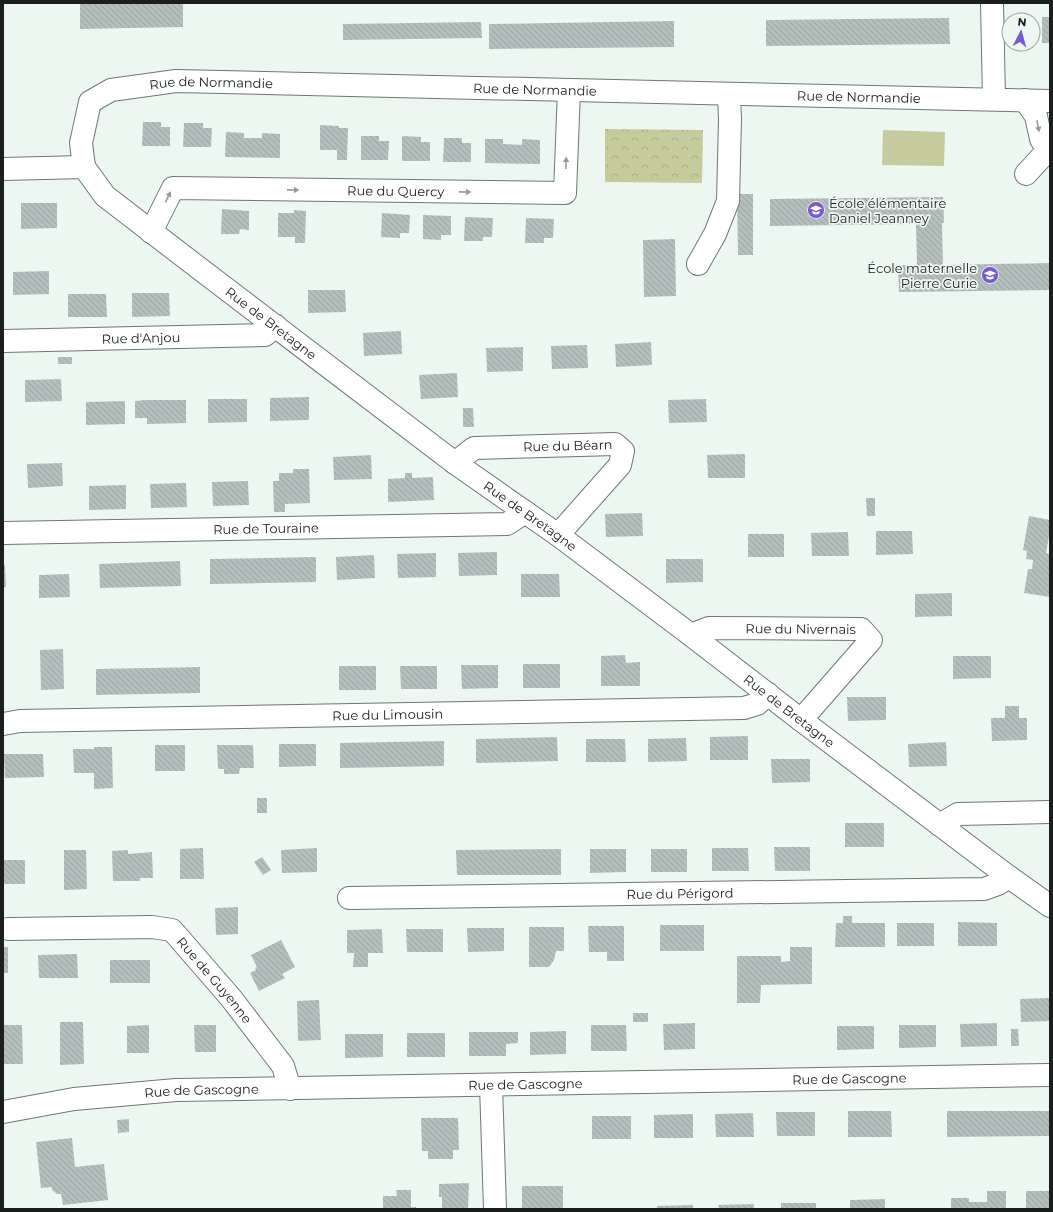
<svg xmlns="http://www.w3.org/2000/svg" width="1053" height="1212" font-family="Montserrat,sans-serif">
	<defs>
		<pattern id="park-crowns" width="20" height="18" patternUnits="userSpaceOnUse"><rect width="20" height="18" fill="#c5cb9d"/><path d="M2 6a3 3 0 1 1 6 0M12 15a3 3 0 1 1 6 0" fill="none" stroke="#a9ae87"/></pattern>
		<pattern id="building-back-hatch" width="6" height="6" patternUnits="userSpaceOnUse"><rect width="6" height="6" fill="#b4bfbd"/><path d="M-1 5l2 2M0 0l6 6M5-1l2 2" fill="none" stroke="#9aa4a2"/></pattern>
	</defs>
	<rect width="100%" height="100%" fill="#edf7f2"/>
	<!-- grass -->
	<path fill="#c5cb9d" d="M 883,130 L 945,132 L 944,166 L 882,165 Z"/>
	<!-- park -->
	<path fill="url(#park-crowns)" d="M 605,129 L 703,130 L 702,183 L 605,182 Z"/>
	<!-- building -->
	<path fill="url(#building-back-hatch)" d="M 80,3 L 183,3 L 183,27 L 80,29 Z
		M 1042,17 L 1050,17 L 1050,43 L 1042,43 Z
		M 949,18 L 950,44 L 766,46 L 766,20 Z
		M 674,21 L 674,47 L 489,49 L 489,24 Z
		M 481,22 L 482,38 L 343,40 L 343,24 Z
		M 143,122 L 161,122 L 161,127 L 170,127 L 170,146 L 142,146 Z
		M 184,123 L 203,123 L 203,128 L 212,128 L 211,147 L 183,147 Z
		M 320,125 L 339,126 L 339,128 L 348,128 L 347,160 L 337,160 L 337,150 L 320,150 Z
		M 226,132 L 244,133 L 244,138 L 262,138 L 262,133 L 280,134 L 280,158 L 225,157 Z
		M 361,136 L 379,136 L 379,141 L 389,141 L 388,160 L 361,160 Z
		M 402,136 L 421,137 L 421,142 L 430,142 L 430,161 L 402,161 Z
		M 444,138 L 462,138 L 462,143 L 471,143 L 471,162 L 443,162 Z
		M 485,139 L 503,139 L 503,144 L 522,145 L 522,139 L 540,140 L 540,164 L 485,163 Z
		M 737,194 L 753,194 L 753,255 L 738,255 Z
		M 943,197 L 944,223 L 942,223 L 943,265 L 1050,263 L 1050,290 L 899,292 L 898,265 L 917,265 L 916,224 L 770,226 L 770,199 Z
		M 21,203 L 57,203 L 57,228 L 21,229 Z
		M 222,209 L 249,211 L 249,230 L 240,229 L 239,234 L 221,234 Z
		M 294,210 L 306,211 L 305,243 L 295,243 L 295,237 L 278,237 L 278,213 L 294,213 Z
		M 382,213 L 410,215 L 409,233 L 400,233 L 400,238 L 381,237 Z
		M 423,215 L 451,216 L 451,235 L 441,235 L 441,240 L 423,239 Z
		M 465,217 L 493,218 L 492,237 L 483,237 L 483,241 L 464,241 Z
		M 526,218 L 554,219 L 553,238 L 544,238 L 544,243 L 525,243 Z
		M 675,239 L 676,296 L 644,297 L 643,240 Z
		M 49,271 L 49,294 L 13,295 L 13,272 Z
		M 308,290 L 345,290 L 346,312 L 308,313 Z
		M 132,293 L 169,293 L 170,316 L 132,317 Z
		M 68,294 L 106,294 L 107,317 L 68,317 Z
		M 401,331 L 402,354 L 364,356 L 363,333 Z
		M 651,342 L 652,365 L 616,367 L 615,344 Z
		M 587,345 L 588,368 L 552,369 L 551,346 Z
		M 523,347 L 523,371 L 487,372 L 486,348 Z
		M 58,357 L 72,357 L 72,364 L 58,364 Z
		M 457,373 L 458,397 L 421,399 L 419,375 Z
		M 61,379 L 62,401 L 25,402 L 25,380 Z
		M 309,397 L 309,420 L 270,421 L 270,398 Z
		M 208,399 L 247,399 L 247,422 L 208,423 Z
		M 706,399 L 707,422 L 669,423 L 668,400 Z
		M 146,400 L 186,400 L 186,423 L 147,424 L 147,418 L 135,418 L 135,401 Z
		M 125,401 L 125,424 L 86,425 L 86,402 Z
		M 463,408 L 473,408 L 474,427 L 463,427 Z
		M 745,454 L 745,478 L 708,478 L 707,455 Z
		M 371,455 L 372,479 L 334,480 L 333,457 Z
		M 62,463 L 63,486 L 28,488 L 27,464 Z
		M 293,469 L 309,469 L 310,503 L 285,504 L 285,512 L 274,512 L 273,481 L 279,481 L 279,473 L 293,473 Z
		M 405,473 L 412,473 L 412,478 L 433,477 L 434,500 L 388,502 L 388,479 L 405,478 Z
		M 248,481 L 249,505 L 213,506 L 212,482 Z
		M 186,483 L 187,507 L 151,508 L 150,484 Z
		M 126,485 L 126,509 L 89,510 L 89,486 Z
		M 866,498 L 875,498 L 875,516 L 867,516 Z
		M 642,513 L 643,536 L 606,537 L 605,514 Z
		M 1029,516 L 1050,520 L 1050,530 L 1046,553 L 1050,554 L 1050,597 L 1024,593 L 1028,569 L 1032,569 L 1033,560 L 1026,559 L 1027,551 L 1023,550 Z
		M 876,531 L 912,531 L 913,554 L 876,555 Z
		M 848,532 L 849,556 L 812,556 L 811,533 Z
		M 748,534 L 784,534 L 784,557 L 748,557 Z
		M 497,552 L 497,575 L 459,576 L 458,553 Z
		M 436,553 L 436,577 L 398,578 L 397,554 Z
		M 374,555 L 375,578 L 337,580 L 336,557 Z
		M 316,557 L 316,582 L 210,584 L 210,559 Z
		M 666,559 L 703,559 L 703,582 L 666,583 Z
		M 180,561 L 181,586 L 100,588 L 99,564 Z
		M 3,565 L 5,565 L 6,587 L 3,587 Z
		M 69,574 L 70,597 L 39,598 L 39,575 Z
		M 521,574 L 559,574 L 560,597 L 521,597 Z
		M 952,593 L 952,616 L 915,617 L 915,594 Z
		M 63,649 L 64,689 L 41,690 L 40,650 Z
		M 625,655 L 626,663 L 640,662 L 640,686 L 601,686 L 601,656 Z
		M 953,656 L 991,656 L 991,678 L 953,679 Z
		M 523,664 L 560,664 L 560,688 L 523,688 Z
		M 461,665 L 498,665 L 498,688 L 462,689 Z
		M 339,666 L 376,666 L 376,690 L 339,690 Z
		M 400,666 L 437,666 L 437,689 L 401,689 Z
		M 200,667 L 200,693 L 96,695 L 96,669 Z
		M 847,697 L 886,697 L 886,720 L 848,721 Z
		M 1005,706 L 1019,706 L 1019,718 L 1027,718 L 1027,740 L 992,741 L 991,718 L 1005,718 Z
		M 748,736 L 748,760 L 710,760 L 710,737 Z
		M 557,737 L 558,761 L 476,763 L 476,739 Z
		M 686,738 L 687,761 L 648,762 L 648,739 Z
		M 586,739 L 625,739 L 626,762 L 586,762 Z
		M 444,741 L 444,766 L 340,768 L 340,743 Z
		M 946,742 L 947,766 L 909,767 L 908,744 Z
		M 279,744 L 316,744 L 316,766 L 279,767 Z
		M 155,745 L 185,745 L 185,771 L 155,771 Z
		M 217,745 L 253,745 L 254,768 L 240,768 L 239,774 L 224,774 L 224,769 L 218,769 Z
		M 94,747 L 112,747 L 113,788 L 94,789 L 94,773 L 74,773 L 73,749 L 94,749 Z
		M 4,754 L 43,754 L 44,777 L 5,778 Z
		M 771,759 L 810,759 L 810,782 L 772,783 Z
		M 257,798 L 267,798 L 267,813 L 257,813 Z
		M 845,823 L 884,823 L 884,847 L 845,847 Z
		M 774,847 L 810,847 L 810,871 L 775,871 Z
		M 203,848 L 204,879 L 180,879 L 180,849 Z
		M 317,848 L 317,872 L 282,873 L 281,850 Z
		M 712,848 L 748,848 L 749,871 L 712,871 Z
		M 561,849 L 561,875 L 457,875 L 456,850 Z
		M 590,849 L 626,849 L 626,872 L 590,873 Z
		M 651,849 L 687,849 L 687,872 L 651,872 Z
		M 64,850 L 86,850 L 87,889 L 64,890 Z
		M 128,850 L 128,854 L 152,852 L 153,878 L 140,878 L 140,881 L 113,881 L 112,851 Z
		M 262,857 L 271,870 L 263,875 L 254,862 Z
		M 3,860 L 25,860 L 25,884 L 3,884 Z
		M 238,907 L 238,934 L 216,935 L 215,908 Z
		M 843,916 L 852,916 L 852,923 L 885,923 L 885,947 L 835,947 L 836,923 L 843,923 Z
		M 958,922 L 997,923 L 997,946 L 958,946 Z
		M 897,923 L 934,923 L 934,946 L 897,946 Z
		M 660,925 L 704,925 L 704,951 L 660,951 Z
		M 588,926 L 624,926 L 624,961 L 607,961 L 607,952 L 589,952 Z
		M 529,927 L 564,927 L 564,951 L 556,951 L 554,960 L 549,967 L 529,967 Z
		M 467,928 L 504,928 L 504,951 L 468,952 Z
		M 382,929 L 383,953 L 368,953 L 368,967 L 353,967 L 354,953 L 347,953 L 347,930 Z
		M 406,929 L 443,929 L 443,952 L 407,952 Z
		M 281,940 L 295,967 L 282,974 L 285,978 L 259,991 L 250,973 L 256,970 L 255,968 L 257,967 L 251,955 Z
		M 3,947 L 8,947 L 8,973 L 3,973 Z
		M 790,947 L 812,947 L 812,984 L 761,985 L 760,1003 L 737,1003 L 737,956 L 781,956 L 781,962 L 790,961 Z
		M 77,954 L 78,978 L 39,978 L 38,955 Z
		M 110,960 L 150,960 L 150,983 L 110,983 Z
		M 1050,998 L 1050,1021 L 1021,1022 L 1020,999 Z
		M 319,1000 L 321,1040 L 298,1041 L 297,1001 Z
		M 633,1013 L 648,1013 L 648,1022 L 633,1022 Z
		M 60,1022 L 83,1022 L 84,1064 L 60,1065 Z
		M 695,1023 L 695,1049 L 664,1050 L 663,1024 Z
		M 997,1023 L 997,1046 L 961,1047 L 960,1024 Z
		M 3,1025 L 22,1025 L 23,1064 L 3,1064 Z
		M 149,1025 L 149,1053 L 127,1053 L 127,1026 Z
		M 194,1025 L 216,1025 L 216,1052 L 195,1052 Z
		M 591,1025 L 626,1025 L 627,1051 L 591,1051 Z
		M 899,1025 L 936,1025 L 936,1047 L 899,1048 Z
		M 837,1026 L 874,1026 L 874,1049 L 837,1050 Z
		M 1011,1029 L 1018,1029 L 1019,1046 L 1011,1046 Z
		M 566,1031 L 566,1054 L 530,1055 L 530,1032 Z
		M 469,1032 L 518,1032 L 518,1043 L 506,1044 L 506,1056 L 469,1056 Z
		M 407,1033 L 445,1033 L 445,1057 L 407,1057 Z
		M 345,1034 L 383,1034 L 383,1057 L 345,1058 Z
		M 848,1111 L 891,1111 L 892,1137 L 848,1137 Z
		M 947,1111 L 1050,1111 L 1050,1136 L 947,1137 Z
		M 776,1112 L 815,1112 L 815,1136 L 777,1136 Z
		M 753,1113 L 754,1137 L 716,1137 L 715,1114 Z
		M 693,1114 L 693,1138 L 654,1138 L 654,1115 Z
		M 592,1116 L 631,1116 L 631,1139 L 592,1139 Z
		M 421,1118 L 458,1118 L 459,1150 L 453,1150 L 453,1159 L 428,1159 L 428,1151 L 422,1151 Z
		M 129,1119 L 129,1132 L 118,1133 L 117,1120 Z
		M 72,1138 L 75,1167 L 104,1164 L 108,1200 L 63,1205 L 61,1194 L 57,1194 L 52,1190 L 52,1187 L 41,1188 L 36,1142 Z
		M 469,1183 L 468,1209 L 442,1209 L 442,1197 L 439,1197 L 439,1184 Z
		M 522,1186 L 563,1186 L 563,1209 L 522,1209 Z
		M 396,1190 L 411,1190 L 411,1207 L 416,1207 L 416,1209 L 383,1209 L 383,1196 L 397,1196 Z
		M 987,1191 L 1006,1191 L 1006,1209 L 951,1209 L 951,1198 L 969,1198 L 969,1202 L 987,1202 Z
		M 1026,1191 L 1050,1191 L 1050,1209 L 1026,1209 Z
		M 885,1199 L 885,1209 L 850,1209 L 850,1200 Z
		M 781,1203 L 816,1203 L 816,1209 L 781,1209 Z
		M 754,1204 L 754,1209 L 719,1209 L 718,1205 Z
		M 693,1205 L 693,1209 L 657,1209 L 657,1206 Z"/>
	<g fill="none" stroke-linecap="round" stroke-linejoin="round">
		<!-- minor casing -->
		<g stroke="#6e7772" stroke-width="24">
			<g id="minor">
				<path d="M 992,3 L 994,99"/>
				<path d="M 1025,100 L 1036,116 L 1041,139 L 1048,150 L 1050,150"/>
				<path id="s1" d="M 84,167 L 81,143 L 90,102 L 111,90 L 176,81 L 1050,101"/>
				<path id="s2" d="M 3,169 L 84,167 L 105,196 L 204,272 L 455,463 L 558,535 L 691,635 L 801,720 L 1009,877 L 1050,906"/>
				<path d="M 1026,174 L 1048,150"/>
				<path id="s3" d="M 151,232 L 173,188 L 565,193 L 569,90"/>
				<path d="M 698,264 L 715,234 L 728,201 L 730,120 L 729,94"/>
				<path id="s4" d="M 3,341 L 265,335 L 276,326"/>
				<path id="s5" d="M 455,463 L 474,448 L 615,444 L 623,451 L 620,465 L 558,535"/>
				<path id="s6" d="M 3,533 L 507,524 L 525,512"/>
				<path id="s7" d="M 691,635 L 709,628 L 861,629 L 871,640 L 801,720"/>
				<path id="s8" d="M 3,724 L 20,721 L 744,708 L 757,704 L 768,694"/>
				<path d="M 940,825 L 958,814 L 1050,812"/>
				<path id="s9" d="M 349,898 L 984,889 L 998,884 L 1009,877"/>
				<path id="s10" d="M 8,929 L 152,927 L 172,930 L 231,998 L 283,1066 L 290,1089"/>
				<path d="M 491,1085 L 495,1209"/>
				<path id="s11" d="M 3,1112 L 74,1099 L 176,1090 L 1050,1075"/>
			</g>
		</g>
		<!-- minor -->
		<use href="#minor" stroke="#fff" stroke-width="22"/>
	</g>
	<!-- one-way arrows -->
	<defs><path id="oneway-solid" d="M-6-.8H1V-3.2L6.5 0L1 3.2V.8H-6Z"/></defs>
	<g fill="#989a99">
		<use href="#oneway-solid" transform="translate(1038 126) rotate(79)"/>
		<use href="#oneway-solid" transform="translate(566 163) rotate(-88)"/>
		<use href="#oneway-solid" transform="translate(293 190) rotate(1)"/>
		<use href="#oneway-solid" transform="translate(465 192) rotate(1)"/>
		<use href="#oneway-solid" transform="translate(168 197) rotate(-64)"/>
	</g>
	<!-- icons -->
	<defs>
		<g id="school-disc" transform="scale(0.9)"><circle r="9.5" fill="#7759d3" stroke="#edf7f2"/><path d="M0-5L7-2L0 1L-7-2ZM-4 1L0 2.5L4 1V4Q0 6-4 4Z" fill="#fff"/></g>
	</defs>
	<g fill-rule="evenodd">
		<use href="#school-disc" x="816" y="210"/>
		<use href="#school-disc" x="990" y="275"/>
	</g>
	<g text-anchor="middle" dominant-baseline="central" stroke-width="3.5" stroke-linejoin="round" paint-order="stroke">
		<!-- street labels -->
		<g font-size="13" fill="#1a1e1c" stroke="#edf7f2">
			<text stroke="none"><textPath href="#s1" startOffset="191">Rue de Normandie</textPath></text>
			<text stroke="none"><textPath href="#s1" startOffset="515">Rue de Normandie</textPath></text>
			<text stroke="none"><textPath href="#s1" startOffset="839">Rue de Normandie</textPath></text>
			<text stroke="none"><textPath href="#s3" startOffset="272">Rue du Quercy</textPath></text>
			<text stroke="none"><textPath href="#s2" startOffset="326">Rue de Bretagne</textPath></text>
			<text stroke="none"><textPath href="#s4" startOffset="138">Rue d'Anjou</textPath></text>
			<text stroke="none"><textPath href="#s5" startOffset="118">Rue du Béarn</textPath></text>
			<text stroke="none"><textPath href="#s2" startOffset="649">Rue de Bretagne</textPath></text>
			<text stroke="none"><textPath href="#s6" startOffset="263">Rue de Touraine</textPath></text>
			<text stroke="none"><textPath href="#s7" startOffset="111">Rue du Nivernais</textPath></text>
			<text stroke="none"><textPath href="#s2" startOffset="973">Rue de Bretagne</textPath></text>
			<text stroke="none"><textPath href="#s8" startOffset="385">Rue du Limousin</textPath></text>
			<text stroke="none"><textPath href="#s9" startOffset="331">Rue du Périgord</textPath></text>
			<text stroke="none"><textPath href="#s10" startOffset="230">Rue de Guyenne</textPath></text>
			<text stroke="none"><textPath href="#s11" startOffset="848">Rue de Gascogne</textPath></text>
			<text stroke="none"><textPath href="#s11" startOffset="524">Rue de Gascogne</textPath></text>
			<text stroke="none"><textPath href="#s11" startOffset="200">Rue de Gascogne</textPath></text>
		</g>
		<!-- poi labels -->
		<g font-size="13" fill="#1a1e1c" stroke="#edf7f2" text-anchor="start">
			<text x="829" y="203">École élémentaire<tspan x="829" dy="15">Daniel Jeanney</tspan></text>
			<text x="977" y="268" text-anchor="end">École maternelle<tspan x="977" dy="15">Pierre Curie</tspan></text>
		</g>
	</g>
	<!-- border -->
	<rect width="1053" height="1212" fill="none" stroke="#1a1e1c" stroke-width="8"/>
	<!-- north arrow -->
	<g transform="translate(1021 32) rotate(6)"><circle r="19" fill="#edf7f2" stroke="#99a09c"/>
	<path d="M0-3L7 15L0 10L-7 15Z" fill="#7759d3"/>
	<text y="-6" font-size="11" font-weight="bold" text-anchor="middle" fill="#1a1e1c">N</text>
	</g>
</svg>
